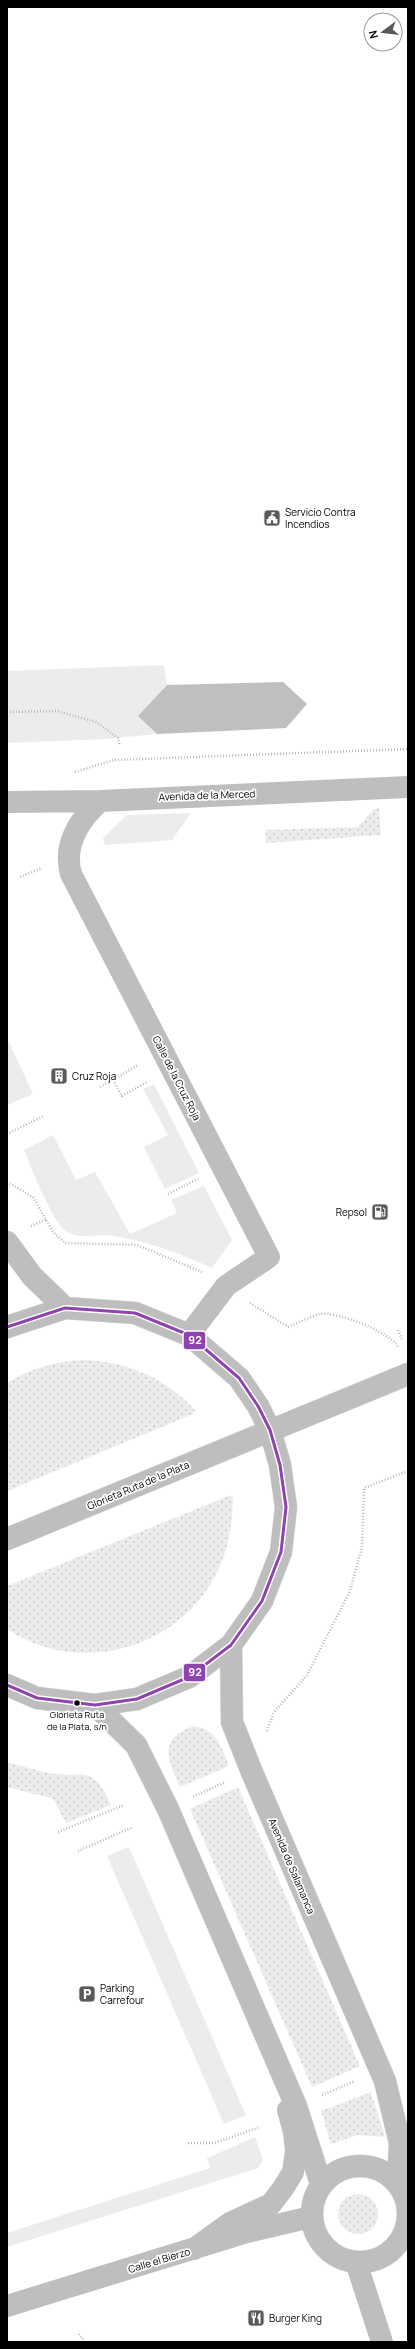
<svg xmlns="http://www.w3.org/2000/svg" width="415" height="2349" font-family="Manrope,sans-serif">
	<defs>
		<pattern id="grass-dots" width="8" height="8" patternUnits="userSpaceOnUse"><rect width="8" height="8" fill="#ececec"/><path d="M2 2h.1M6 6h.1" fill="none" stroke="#c9c9c9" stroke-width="1.8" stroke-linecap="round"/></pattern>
	</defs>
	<rect width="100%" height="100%" fill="#fff"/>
	<!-- grass -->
	<path fill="url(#grass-dots)" d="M 379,808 L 381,835 L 266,843 L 265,830 L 358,827 L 374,809 Z
		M 87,1360 C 131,1363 164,1378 195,1410 L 193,1414 L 7,1491 L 7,1383 C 32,1367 58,1361 87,1360 Z
		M 231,1495 L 233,1499 C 232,1527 228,1553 214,1578 C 174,1651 77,1676 7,1629 L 7,1586 Z
		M 194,1726 C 218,1730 220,1745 229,1766 L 180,1787 C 168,1759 157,1739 194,1726 Z
		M 7,1762 C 21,1766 35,1770 49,1773 C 84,1779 93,1763 111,1805 L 66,1823 L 54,1800 L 51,1798 L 7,1787 Z
		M 238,1787 L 360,2066 L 312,2087 L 190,1809 Z
		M 371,2092 L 385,2137 L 358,2135 L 331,2144 L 321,2111 Z
		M338 2214a20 20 0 1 1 40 0a20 20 0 1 1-40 0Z"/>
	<!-- green -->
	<path fill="#ececec" d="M 164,665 L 167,685 L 138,716 L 157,734 L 106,739 L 7,743 L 7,671 Z
		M 191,813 L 172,840 L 105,845 L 103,838 L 127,815 Z
		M 8,1040 L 33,1094 L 7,1105 L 7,1041 Z
		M 154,1084 L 199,1173 L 165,1189 L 144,1147 L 168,1135 L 143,1089 Z
		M 53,1135 L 76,1180 L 95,1172 L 130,1234 L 177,1213 L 171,1200 L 204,1186 L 232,1240 L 212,1268 C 179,1253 144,1240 108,1235 C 94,1234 78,1240 66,1231 C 51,1220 32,1169 24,1150 Z
		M 129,1847 L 246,2115 L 224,2124 L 107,1856 Z
		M 255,2137 L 263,2160 L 258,2168 L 7,2247 L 7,2233 L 210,2168 L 207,2158 Z"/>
	<!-- water -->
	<path fill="#bfbfbf" d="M 283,682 L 307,704 L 286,728 L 157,734 L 138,716 L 167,685 Z"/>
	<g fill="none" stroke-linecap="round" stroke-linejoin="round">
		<!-- major casing -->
		<g stroke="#dbdbdb" stroke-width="23">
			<path id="major" d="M 7,1242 L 32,1276 L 65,1308
				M 7,1327 L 65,1308 L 135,1313 L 189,1335 L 239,1378 L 258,1406 L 270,1430 L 280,1465 L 286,1507 L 281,1552 L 262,1601 L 231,1645 L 189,1677 L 137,1699 L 95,1705 L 37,1698 L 7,1685
				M 231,1645 L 232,1722 L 251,1770 L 385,2081 L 400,2143 L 398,2184
				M 95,1705 L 136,1745 L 168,1809 L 296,2106 L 321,2184
				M312 2214a48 48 0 1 1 96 0a48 48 0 1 1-96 0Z"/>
		</g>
		<!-- highway casing -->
		<g stroke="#dbdbdb" stroke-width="23">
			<path id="highway" d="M 7,1539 L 408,1374"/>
		</g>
		<!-- path -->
		<path stroke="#b9b9b9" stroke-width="2.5" stroke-dasharray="1 2" stroke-linecap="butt" d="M 7,712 L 57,711 L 96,722 L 118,738 L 120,746
			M 75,772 L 114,760 L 408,749
			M 20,877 L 42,868
			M 113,1080 L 138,1065
			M 100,1087 L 113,1080 L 122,1096 L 147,1082
			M 7,1134 L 44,1116
			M 7,1182 L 33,1197 L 53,1232 L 65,1243 L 137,1245 L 202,1272
			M 168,1194 L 198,1179
			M 31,1226 L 47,1219
			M 250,1303 L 288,1327 C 298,1323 309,1317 320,1314 C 336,1311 391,1332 398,1347
			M 398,1330 L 402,1339
			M 267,1731 L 274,1712 L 307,1675 L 350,1591 L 362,1547 L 364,1488 L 408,1471
			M 193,1797 L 225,1782
			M 58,1832 L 124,1805
			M 78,1851 L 133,1827
			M 322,2095 L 355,2081
			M 188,2143 L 215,2143 L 260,2127
			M 79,2334 L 85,2342"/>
		<!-- minor -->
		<path stroke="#bebebe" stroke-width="22" d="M 100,801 C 78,821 63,845 71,874 L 269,1257 L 226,1286 L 189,1335
			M 7,802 L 100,801 L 408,787
			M 194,2249 L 230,2223 L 271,2204 L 284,2187 L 293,2172 L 296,2151 L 294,2132 L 288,2110
			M 356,2262 L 382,2342
			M 7,2306 L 247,2232 L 311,2217"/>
		<!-- major -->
		<use href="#major" stroke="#bebebe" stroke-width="22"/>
		<!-- highway -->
		<use href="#highway" stroke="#bebebe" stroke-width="22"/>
		<!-- bus-1 casing -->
		<g stroke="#fff" stroke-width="6">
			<path id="bus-1" d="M 7,1327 L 65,1308 L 135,1313 L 189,1335 L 239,1378 L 258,1406 L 270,1430 L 280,1465 L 286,1507 L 281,1552 L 262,1601 L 231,1645 L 189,1677 L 137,1699 L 95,1705 L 37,1698 L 7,1685"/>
		</g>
		<!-- bus-1 -->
		<use href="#bus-1" stroke="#8e44ad" stroke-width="3"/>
	</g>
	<!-- icons -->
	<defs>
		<g id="civic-square" transform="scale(0.9)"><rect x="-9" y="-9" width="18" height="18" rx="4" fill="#595959" stroke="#fff"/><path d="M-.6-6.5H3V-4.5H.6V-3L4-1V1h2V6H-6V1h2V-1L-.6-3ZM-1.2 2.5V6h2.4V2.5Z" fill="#fff"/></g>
		<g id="building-square" transform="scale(0.9)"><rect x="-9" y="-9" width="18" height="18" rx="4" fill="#595959" stroke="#fff"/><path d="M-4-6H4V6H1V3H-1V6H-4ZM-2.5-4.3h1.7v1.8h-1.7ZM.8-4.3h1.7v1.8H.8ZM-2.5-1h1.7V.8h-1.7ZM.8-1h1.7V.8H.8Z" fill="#fff"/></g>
		<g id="fuel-square" transform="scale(0.9)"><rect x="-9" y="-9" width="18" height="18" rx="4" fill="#595959" stroke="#fff"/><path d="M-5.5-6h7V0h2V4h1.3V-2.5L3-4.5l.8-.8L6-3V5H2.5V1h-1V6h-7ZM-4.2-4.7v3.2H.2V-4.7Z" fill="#fff"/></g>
		<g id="parking-square" transform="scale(0.9)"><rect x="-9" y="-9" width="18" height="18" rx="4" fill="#595959" stroke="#fff"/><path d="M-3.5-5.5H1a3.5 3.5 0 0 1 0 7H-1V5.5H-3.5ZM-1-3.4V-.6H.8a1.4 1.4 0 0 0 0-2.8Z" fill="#fff"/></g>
		<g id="restaurant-square" transform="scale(0.9)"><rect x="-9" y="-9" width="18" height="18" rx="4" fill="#595959" stroke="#fff"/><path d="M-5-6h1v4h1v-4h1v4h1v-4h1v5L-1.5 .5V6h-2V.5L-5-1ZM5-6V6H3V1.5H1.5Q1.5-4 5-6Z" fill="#fff"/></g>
	</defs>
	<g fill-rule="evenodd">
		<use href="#civic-square" x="272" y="518"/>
		<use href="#building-square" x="59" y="1076"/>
		<use href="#fuel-square" x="380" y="1212"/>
		<use href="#parking-square" x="87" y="1994"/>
		<use href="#restaurant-square" x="256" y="2318"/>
	</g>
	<!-- markers -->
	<circle fill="#000" stroke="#fff" stroke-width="1.5" cx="77" cy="1703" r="3.5"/>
	<g text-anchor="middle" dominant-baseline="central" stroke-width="3.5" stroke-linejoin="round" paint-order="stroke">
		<!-- bus labels -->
		<g font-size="9" fill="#000" stroke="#fff">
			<text x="77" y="1714">Glorieta Ruta<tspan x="77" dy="12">de la Plata, s/n</tspan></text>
		</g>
		<!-- poi labels -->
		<g font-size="10" fill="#000" stroke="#fff" text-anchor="start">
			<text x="285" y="512">Servicio Contra<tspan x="285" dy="12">Incendios</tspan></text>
			<text x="72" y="1076">Cruz Roja</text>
			<text x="367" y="1212" text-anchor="end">Repsol</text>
			<text x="100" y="1988">Parking<tspan x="100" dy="12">Carrefour</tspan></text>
			<text x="269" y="2318">Burger King</text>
		</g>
		<!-- street labels -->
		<g font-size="10" fill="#000" stroke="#fff">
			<text transform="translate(207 795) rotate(-2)">Avenida de la Merced</text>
			<text transform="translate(177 1078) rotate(63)">Calle de la Cruz Roja</text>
			<text transform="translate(138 1485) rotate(-23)">Glorieta Ruta de la Plata</text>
			<text transform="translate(292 1866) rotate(67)">Avenida de Salamanca</text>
			<text transform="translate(159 2260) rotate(-17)">Calle el Bierzo</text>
		</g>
	</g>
	<g stroke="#fff" stroke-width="1.5">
		<rect x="183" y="1331" width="23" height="19" rx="4" fill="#8e44ad"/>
		<rect x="183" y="1663" width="23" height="19" rx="4" fill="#8e44ad"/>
	</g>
	<g font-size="11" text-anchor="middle" font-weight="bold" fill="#fff">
		<text x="195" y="1344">92</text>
		<text x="195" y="1676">92</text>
	</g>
	<!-- border -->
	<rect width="415" height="2349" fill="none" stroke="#000000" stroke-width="16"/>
	<!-- north arrow -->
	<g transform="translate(383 32) rotate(255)"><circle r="19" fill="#ffffff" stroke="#999999"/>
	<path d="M0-3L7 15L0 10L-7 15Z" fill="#595959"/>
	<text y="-6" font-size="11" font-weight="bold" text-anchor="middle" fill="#000000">N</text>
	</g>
</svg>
